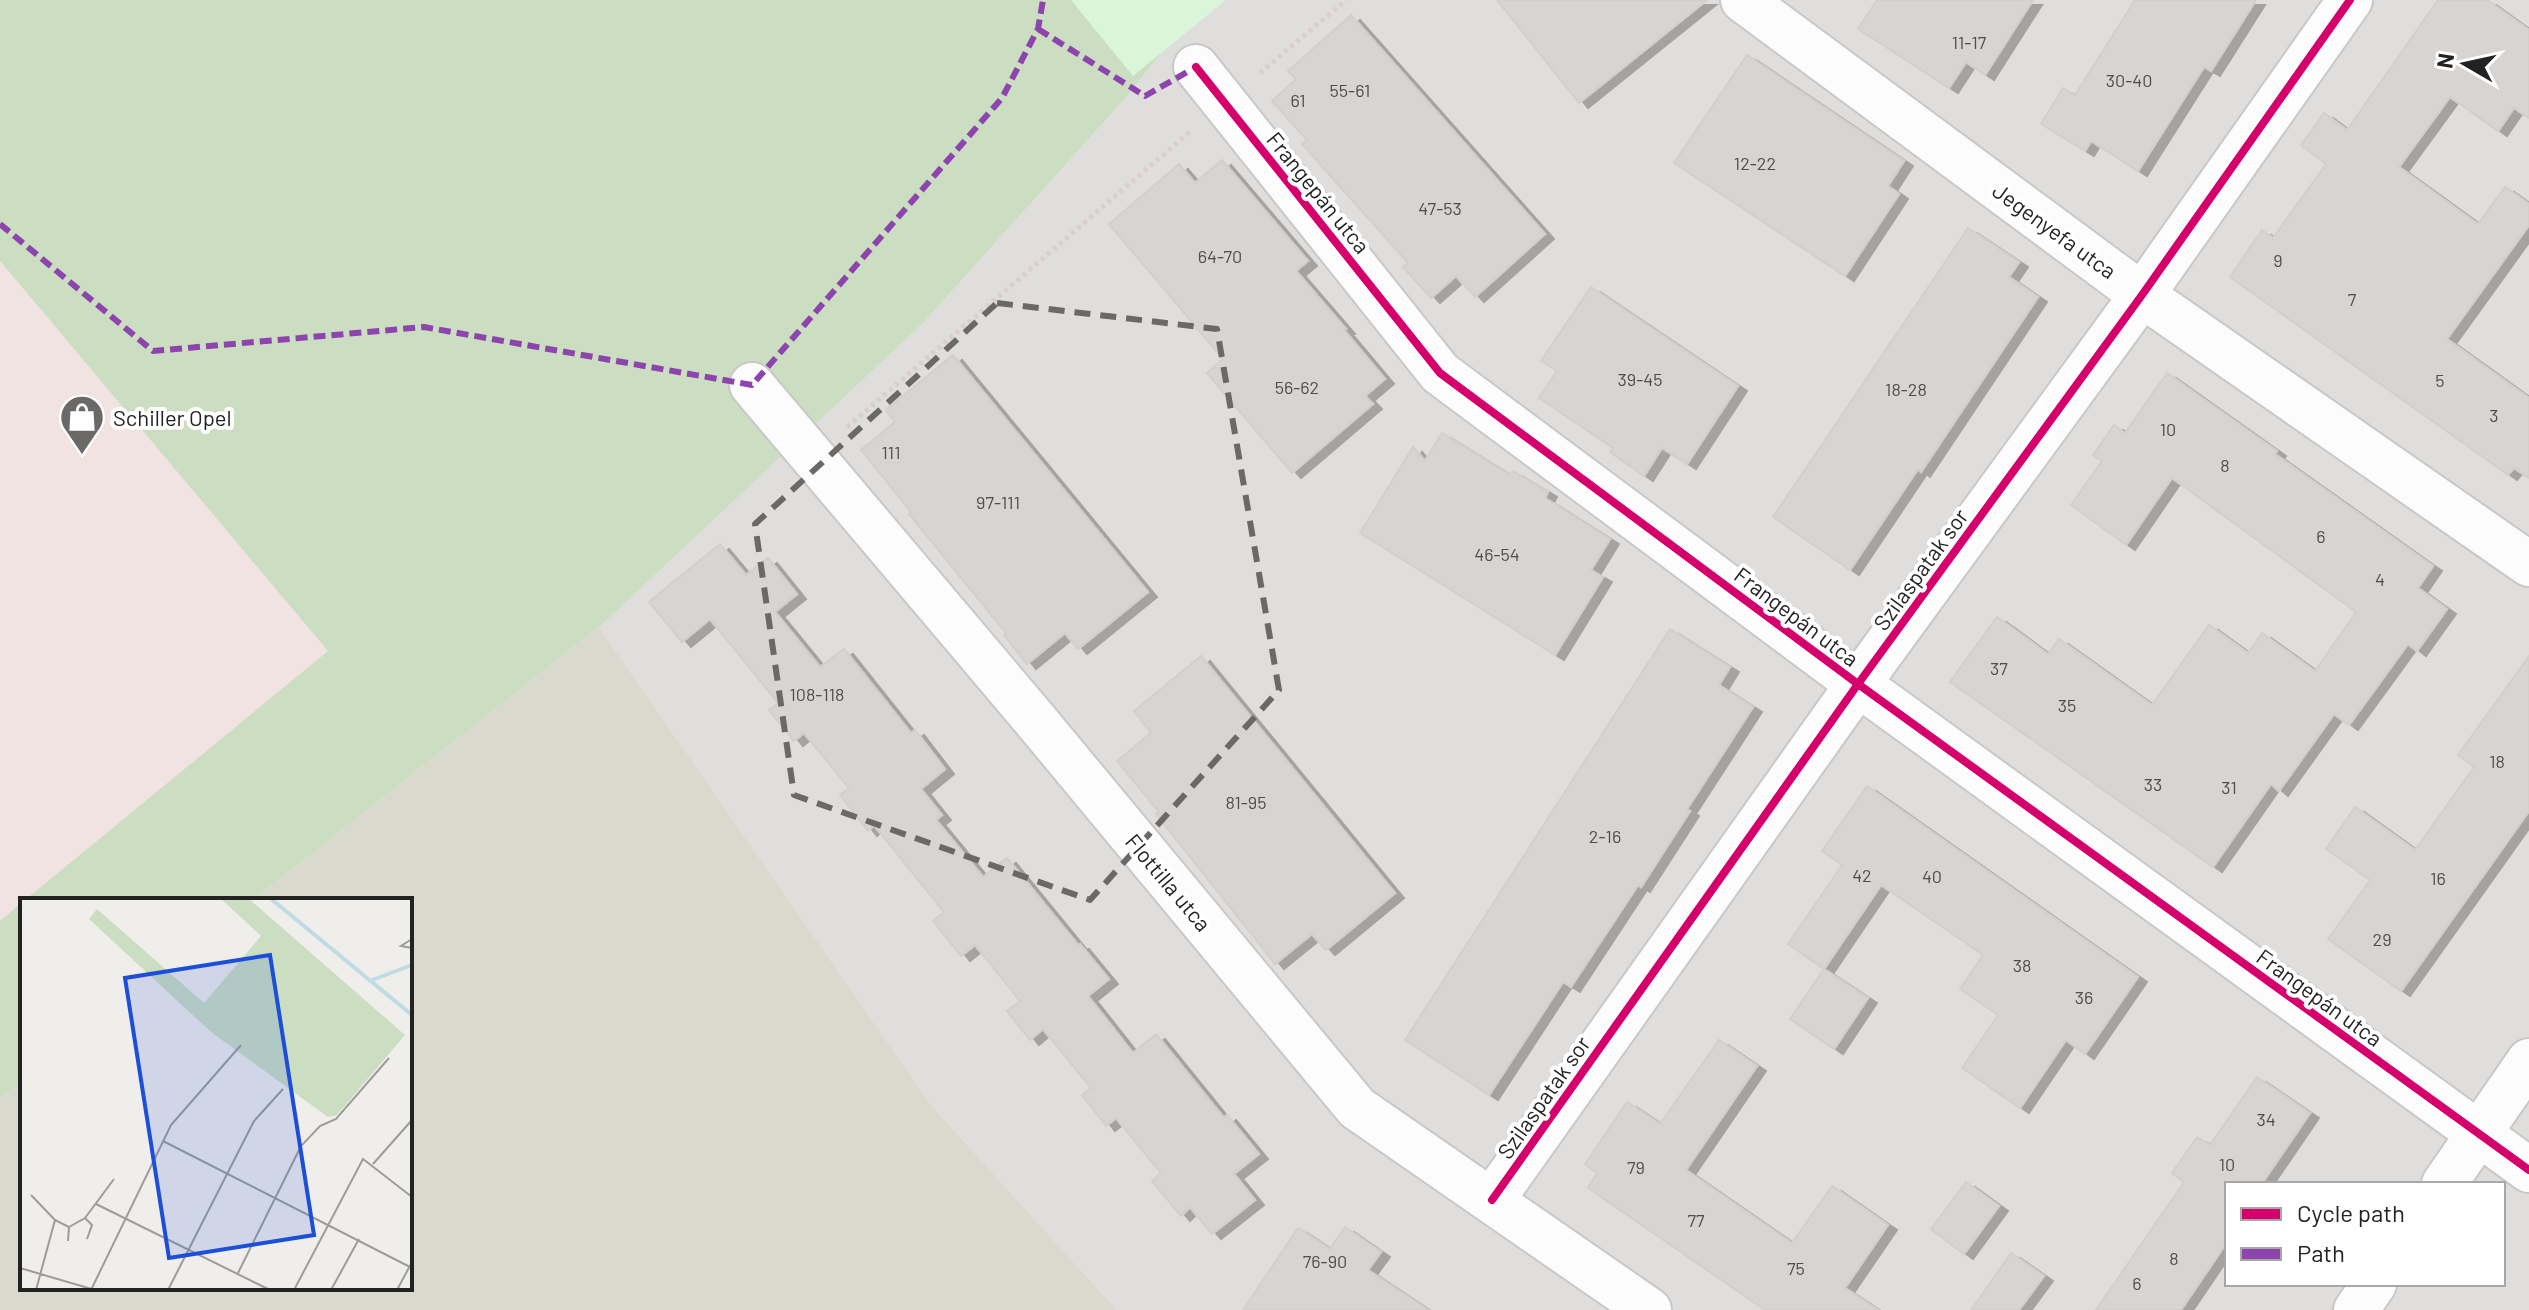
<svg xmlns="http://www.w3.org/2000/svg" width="2529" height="1310" font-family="Barlow,sans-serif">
	<defs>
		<filter id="shadow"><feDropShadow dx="9" dy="5" stdDeviation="0" flood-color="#0004"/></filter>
	</defs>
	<rect width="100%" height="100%" fill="#f0eeeb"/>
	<!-- residential -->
	<path fill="#dfdedc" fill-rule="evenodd" d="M 1202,0 L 2529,0 L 2529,1310 L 1117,1310 L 931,1105 L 599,627 L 703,526 L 924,322 L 1129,94 ZM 2227,1184 L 2503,1184 L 2503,1284 L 2227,1284 Z"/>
	<!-- commercial -->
	<path fill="#f1e3e1" d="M 0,261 L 329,651 L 25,900 L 22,900 L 22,902 L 0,921 Z"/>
	<!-- construction -->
	<path fill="#d9d9cd" d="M 599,627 L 931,1105 L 1117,1310 L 0,1310 L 0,1099 L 22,1082 L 22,1288 L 410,1288 L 410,900 L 253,900 Z"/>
	<!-- forest -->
	<path fill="#cbdec1" d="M 0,0 L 1202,0 L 1129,94 L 924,322 L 599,627 L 253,900 L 25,900 L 328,651 L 0,261 Z
		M 22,902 L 22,1082 L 0,1099 L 0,921 Z"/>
	<!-- park -->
	<path fill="#daf5da" d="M 1071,0 L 1226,0 L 1133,76 Z"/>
	<!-- building -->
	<path fill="#d7d4d2" stroke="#d3d0cc" stroke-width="2" filter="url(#shadow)" d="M 1497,0 L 1707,0 L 1579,103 Z
		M 1877,0 L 2033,0 L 1985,75 L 1966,62 L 1949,88 L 1858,29 Z
		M 2135,0 L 2256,0 L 2211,71 L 2204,67 L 2138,171 L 2091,141 L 2085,151 L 2041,124 L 2063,88 L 2075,95 Z
		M 2438,0 L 2487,0 L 2529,30 L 2529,118 L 2514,108 L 2498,131 L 2450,97 L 2399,167 L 2478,224 L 2505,187 L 2529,204 L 2529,225 L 2447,339 L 2529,398 L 2529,478 L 2514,468 L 2508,475 L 2230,277 L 2262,230 L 2273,238 L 2326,164 L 2301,145 L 2324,113 L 2347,130 Z
		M 1351,15 L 1545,234 L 1475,297 L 1456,276 L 1431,298 L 1403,267 L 1408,263 L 1302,144 L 1307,140 L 1272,101 L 1296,79 L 1288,71 Z
		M 1747,55 L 1904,161 L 1888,186 L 1899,194 L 1845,276 L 1674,163 Z
		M 1222,160 L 1308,261 L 1296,271 L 1346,329 L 1344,330 L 1385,379 L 1365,396 L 1373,404 L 1292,473 L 1207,373 L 1223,359 L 1109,224 L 1179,164 L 1195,183 Z
		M 1968,228 L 2019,262 L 2009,277 L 2038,297 L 1921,472 L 1918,469 L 1850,570 L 1773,517 Z
		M 1591,287 L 1738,386 L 1687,464 L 1662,448 L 1644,476 L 1610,452 L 1613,448 L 1539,398 L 1557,371 L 1541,361 Z
		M 953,355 L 1148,592 L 1078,649 L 1065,633 L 1027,664 L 1004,635 L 1006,633 L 909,514 L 911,512 L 861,450 L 895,422 L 886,410 Z
		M 2167,373 L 2277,451 L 2275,454 L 2433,566 L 2418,588 L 2447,609 L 2417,651 L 2408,644 L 2349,725 L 2334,714 L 2279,791 L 2271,784 L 2213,867 L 1950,682 L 1997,617 L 2048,654 L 2059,639 L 2152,705 L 2209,625 L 2248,653 L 2262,633 L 2315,671 L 2356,612 L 2172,478 L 2126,545 L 2071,505 L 2102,461 L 2093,455 L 2114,425 L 2125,433 Z
		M 1442,433 L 1510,475 L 1513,471 L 1548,492 L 1545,498 L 1610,539 L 1591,570 L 1603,577 L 1555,655 L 1360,533 L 1413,447 L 1425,461 Z
		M 720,544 L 746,575 L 768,558 L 797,594 L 775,612 L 820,667 L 844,649 L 911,733 L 915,730 L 945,769 L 921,789 L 942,815 L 936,820 L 983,877 L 1007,858 L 1078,945 L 1080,944 L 1109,979 L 1088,996 L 1133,1053 L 1156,1034 L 1224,1118 L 1227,1115 L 1259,1154 L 1234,1174 L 1255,1200 L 1212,1234 L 1190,1207 L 1181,1216 L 1152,1181 L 1161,1173 L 1116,1118 L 1106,1126 L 1082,1095 L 1091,1088 L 1043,1029 L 1030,1040 L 1007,1011 L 1020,1001 L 975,945 L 961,956 L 933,921 L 944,912 L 874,825 L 868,831 L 840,795 L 849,788 L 804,733 L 794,741 L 769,710 L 778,703 L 710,619 L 682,642 L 649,602 Z
		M 1670,629 L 1730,667 L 1719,685 L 1753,707 L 1687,809 L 1690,811 L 1641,887 L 1638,885 L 1571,987 L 1563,982 L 1489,1095 L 1405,1040 Z
		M 1201,656 L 1395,893 L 1326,950 L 1312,934 L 1275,964 L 1156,814 L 1159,812 L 1117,761 L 1151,733 L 1134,711 Z
		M 2529,656 L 2529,811 L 2401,991 L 2328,939 L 2370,880 L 2326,849 L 2355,807 L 2415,850 L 2474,767 L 2458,755 Z
		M 1867,786 L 2138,977 L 2085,1054 L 2066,1040 L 2020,1108 L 1962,1068 L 1998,1015 L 1960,989 L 1983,955 L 1881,885 L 1824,969 L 1788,944 L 1842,865 L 1822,851 Z
		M 1824,969 L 1868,998 L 1834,1049 L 1790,1019 Z
		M 1719,1040 L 1757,1066 L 1686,1170 L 1792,1243 L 1832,1186 L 1888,1225 L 1845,1288 L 1878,1310 L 1765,1310 L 1588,1188 L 1597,1173 L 1585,1164 L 1627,1102 L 1660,1124 Z
		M 2257,1077 L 2310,1113 L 2263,1182 L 2266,1184 L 2227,1184 L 2227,1242 L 2181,1310 L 2096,1310 L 2184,1182 L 2172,1173 L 2197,1137 L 2210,1145 Z
		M 1966,1182 L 1999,1206 L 1964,1254 L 1931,1229 Z
		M 1345,1227 L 1381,1252 L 1368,1270 L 1428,1310 L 1243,1310 L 1298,1228 L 1330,1249 Z
		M 2011,1253 L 2044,1276 L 2019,1310 L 1971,1310 Z"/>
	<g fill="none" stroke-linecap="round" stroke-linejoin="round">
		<!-- minor casing -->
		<g stroke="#c9c8c7" stroke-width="48">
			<path id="minor" d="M 1743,0 L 2142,295 L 2529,564
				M 1196,67 L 1440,373 L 1858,684 L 2529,1170
				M 752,385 L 1036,721 L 1357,1108 L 1649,1310
				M 2444,1184 L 2529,1061
				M 1492,1200 L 1858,684 L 2142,295 L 2350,0
				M 2356,1310 L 2374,1284"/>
		</g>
		<!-- path -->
		<path stroke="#dccecd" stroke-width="5" stroke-dasharray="4 4" stroke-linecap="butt" d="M 1260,73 L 1346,0
			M 847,427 L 1191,131"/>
		<!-- minor -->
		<use href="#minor" stroke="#fdfcfc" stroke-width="44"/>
		<!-- quiet -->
		<path stroke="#8e44ad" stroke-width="6" stroke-dasharray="12 6" stroke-linecap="butt" d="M 1038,29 L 1145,96 L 1196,67
			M 0,224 L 153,351 L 424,327 L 752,385 L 1002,98 L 1038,29 L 1043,0"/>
		<!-- cycleway casing -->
		<g stroke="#fff" stroke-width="13">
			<path id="cycleway" d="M 1196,67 L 1440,373 L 1858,684 L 2529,1170
				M 1492,1200 L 1858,684 L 2142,295 L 2350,0"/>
		</g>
		<!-- cycleway -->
		<use href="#cycleway" stroke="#d6006c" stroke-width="8"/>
	</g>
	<!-- marked area -->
	<path fill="none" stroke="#6a6968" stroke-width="6" stroke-dasharray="16 10" stroke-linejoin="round" d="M 997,303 L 1217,329 L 1279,690 L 1090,900 L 794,795 L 755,524 Z"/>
	<!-- icons -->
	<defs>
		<g id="shop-pin" transform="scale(2.3)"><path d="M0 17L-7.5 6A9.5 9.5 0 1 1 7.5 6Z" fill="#6a6968" stroke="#fff"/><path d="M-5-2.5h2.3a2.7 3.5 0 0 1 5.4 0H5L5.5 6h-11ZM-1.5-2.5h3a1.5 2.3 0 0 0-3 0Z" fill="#fff"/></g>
	</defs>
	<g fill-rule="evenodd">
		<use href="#shop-pin" x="82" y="417"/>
	</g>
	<g text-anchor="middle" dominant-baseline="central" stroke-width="8" stroke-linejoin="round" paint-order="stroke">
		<!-- number labels -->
		<g font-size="18" fill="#4f4e4e">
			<text x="1969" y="42">11-17</text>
			<text x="2129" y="80">30-40</text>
			<text x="1350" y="90">55-61</text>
			<text x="1298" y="100">61</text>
			<text x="1755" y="163">12-22</text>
			<text x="1440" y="208">47-53</text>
			<text x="1220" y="256">64-70</text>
			<text x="2278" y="260">9</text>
			<text x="2352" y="299">7</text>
			<text x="1640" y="379">39-45</text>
			<text x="2440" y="380">5</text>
			<text x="1297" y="387">56-62</text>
			<text x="1906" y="389">18-28</text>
			<text x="2494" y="415">3</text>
			<text x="2168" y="429">10</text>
			<text x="891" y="452">111</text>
			<text x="2225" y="465">8</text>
			<text x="998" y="502">97-111</text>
			<text x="2321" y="536">6</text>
			<text x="1497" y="554">46-54</text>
			<text x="2380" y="579">4</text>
			<text x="1999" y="668">37</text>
			<text x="817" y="694">108-118</text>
			<text x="2067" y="705">35</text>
			<text x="2497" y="761">18</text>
			<text x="2153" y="784">33</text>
			<text x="2229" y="787">31</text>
			<text x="1246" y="802">81-95</text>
			<text x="1605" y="836">2-16</text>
			<text x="1862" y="875">42</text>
			<text x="1932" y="876">40</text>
			<text x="2438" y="878">16</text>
			<text x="2382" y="939">29</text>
			<text x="2022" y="965">38</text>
			<text x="2084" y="997">36</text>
			<text x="2266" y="1119">34</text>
			<text x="2227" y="1164">10</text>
			<text x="1636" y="1167">79</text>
			<text x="1696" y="1220">77</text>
			<text x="2174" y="1258">8</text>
			<text x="1325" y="1261">76-90</text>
			<text x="1796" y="1268">75</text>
			<text x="2137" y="1283">6</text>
		</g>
		<!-- street labels -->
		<g font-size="22" fill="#222" stroke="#fff">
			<text transform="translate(1319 192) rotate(51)">Frangepán utca</text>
			<text transform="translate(2055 230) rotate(36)">Jegenyefa utca</text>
			<text transform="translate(1920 569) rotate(-54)">Szilaspatak sor</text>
			<text transform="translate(1797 616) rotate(37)">Frangepán utca</text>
			<text transform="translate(1169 882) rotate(50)">Flottilla utca</text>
			<text transform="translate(2320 997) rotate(36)">Frangepán utca</text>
			<text transform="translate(1543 1097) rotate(-55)">Szilaspatak sor</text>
		</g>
		<!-- poi labels -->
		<g font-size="22" fill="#222" stroke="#fff" text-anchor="start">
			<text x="113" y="417">Schiller Opel</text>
		</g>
	</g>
	<!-- overview -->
	<g transform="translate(20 898)">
		<rect width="392" height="392" fill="#f0eeeb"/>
		<path d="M 200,0 L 228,0 L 385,137 L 317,217 L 308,219 L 191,134 L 69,21 L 77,11 L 184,105 L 241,38 Z" fill="#cbdec1"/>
		<path fill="none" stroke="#bfdbe3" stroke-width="4" d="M 250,0 L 392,117M 352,82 L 392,67"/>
		<path fill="none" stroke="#9e9c9b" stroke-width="2" d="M 392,41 L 381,48 L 392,50M 143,243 L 392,370M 353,266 L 392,222M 11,297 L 35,322 L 16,392M 76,306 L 250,392M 65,320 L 72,327 L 67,341M 35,322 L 49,329 L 48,343M 49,329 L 65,320 L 94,281M 0,370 L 75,392M 218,375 L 281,248 L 300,228 L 316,221 L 369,160M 71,392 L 151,227 L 221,147M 148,392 L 234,223 L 263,191M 274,392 L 343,261 L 392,299M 311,392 L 339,341M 377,392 L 392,364"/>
		<path fill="#1d4ed8" fill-opacity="0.15" stroke="#1d4ed8" stroke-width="4" d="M 250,57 L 294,337 L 149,360 L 105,80 Z"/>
		<rect width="392" height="392" fill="none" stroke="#222" stroke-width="4"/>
	</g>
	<!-- legend -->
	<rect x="2225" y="1182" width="280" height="104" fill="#ffffff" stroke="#a7a7a7" stroke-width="2"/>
	<rect x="2241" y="1208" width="40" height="12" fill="#d6006c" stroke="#a7a7a7" stroke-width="2"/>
	<text x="2297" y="1222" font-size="24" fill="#222222">Cycle path</text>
	<rect x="2241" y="1248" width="40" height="12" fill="#8e44ad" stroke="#a7a7a7" stroke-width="2"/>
	<text x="2297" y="1262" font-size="24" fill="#222222">Path</text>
	<!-- north arrow -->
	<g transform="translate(2465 64) rotate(279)" stroke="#ffffff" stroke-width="6" paint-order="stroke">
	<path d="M0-6L14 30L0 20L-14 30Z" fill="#222222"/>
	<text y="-12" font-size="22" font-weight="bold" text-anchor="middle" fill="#222222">N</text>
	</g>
</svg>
